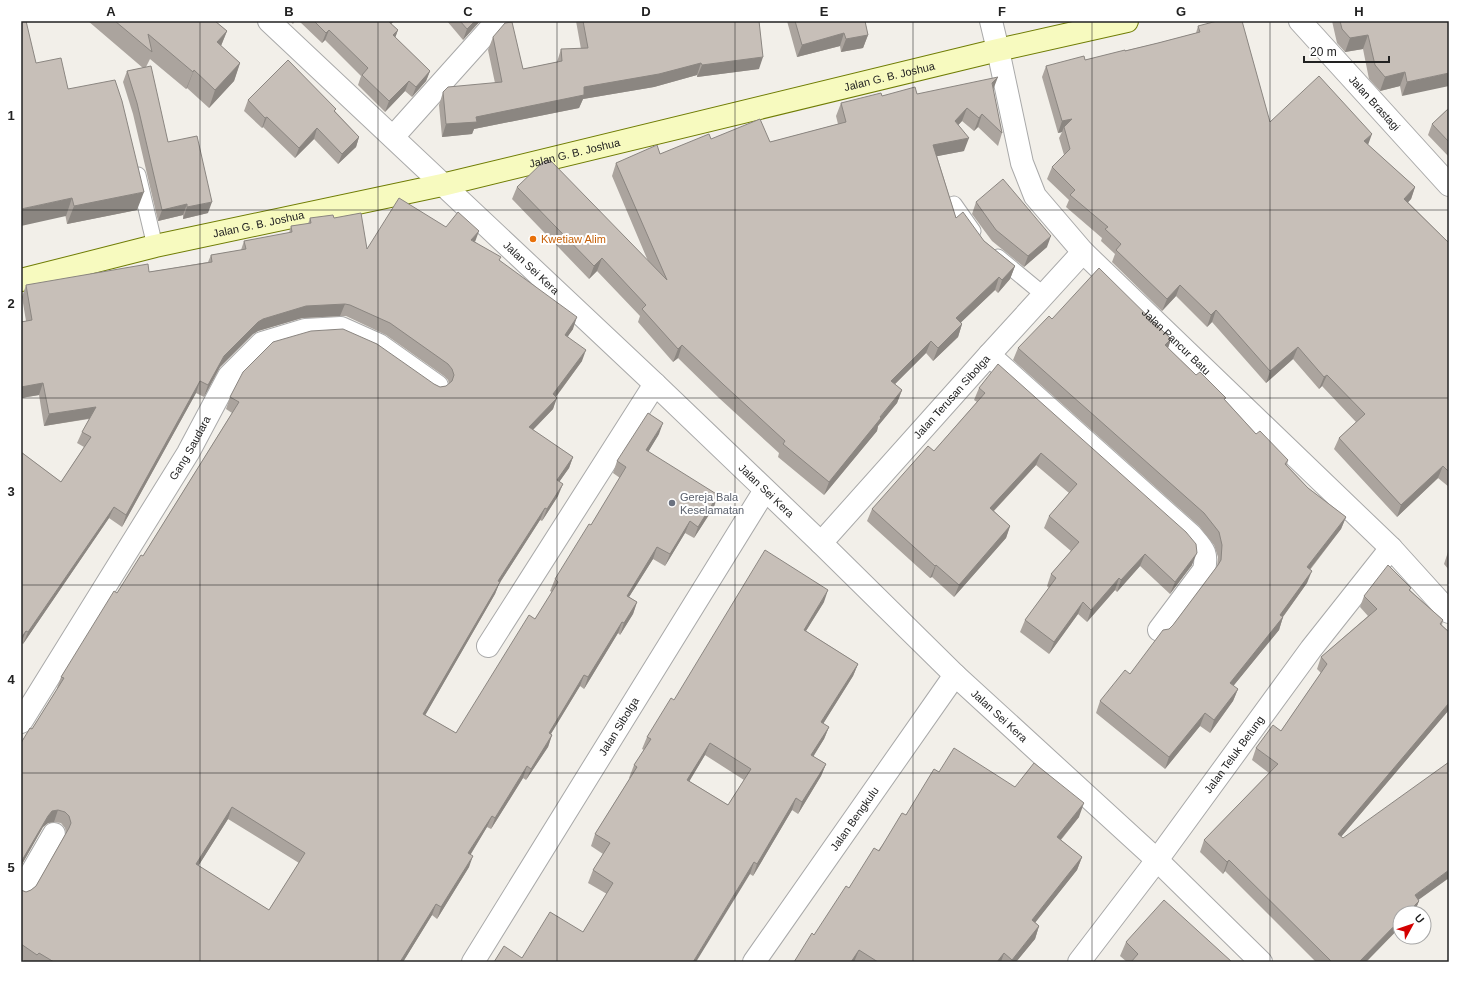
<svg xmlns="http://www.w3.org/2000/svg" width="1470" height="983" font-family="Helvetica,sans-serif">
	<rect width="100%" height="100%" fill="#f2efe9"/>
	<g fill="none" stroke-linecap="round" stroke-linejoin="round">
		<!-- lane casing -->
		<g stroke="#a9a9a9" stroke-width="17">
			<path id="lane" d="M 138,175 L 155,246
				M 954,204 L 973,231
				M 998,257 L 1044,295"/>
		</g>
		<!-- street casing -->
		<g stroke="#a9a9a9" stroke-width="24">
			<g id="street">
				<path id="s1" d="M 269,21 L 655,384 L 821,543 L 955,675 L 1157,860 L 1261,962"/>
				<path id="s2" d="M 991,21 L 998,50 L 1022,163 L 1035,196 L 1083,252 L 1391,548 L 1449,612"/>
				<path id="s3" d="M 1300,21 L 1449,185"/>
				<path d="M 393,137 L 497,21"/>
				<path d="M 989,355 L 1191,535 C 1203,549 1208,552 1204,570 L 1159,630"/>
				<path id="s4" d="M 821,543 L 989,355 L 1083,252"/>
				<path d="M 488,646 L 655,384"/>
				<path id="s5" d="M 21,722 L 188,453 L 229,376 L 262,343 L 305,330 L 341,328 L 379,345 L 437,386"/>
				<path d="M 21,891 L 54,834"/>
				<path id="s6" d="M 473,962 L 765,490"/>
				<path id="s7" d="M 754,962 L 955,675"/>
				<path id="s8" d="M 1079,962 L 1157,860 L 1311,649 L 1391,548"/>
			</g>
		</g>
		<!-- secondary casing -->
		<g stroke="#707d05" stroke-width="24">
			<g id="secondary">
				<path id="s9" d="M 21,280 L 155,246 L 442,185 L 998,50 L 1127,21"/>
			</g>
		</g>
		<!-- lane -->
		<use href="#lane" stroke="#fff" stroke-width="15"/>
		<!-- street -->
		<use href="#street" stroke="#fff" stroke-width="22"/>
		<!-- secondary -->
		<use href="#secondary" stroke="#f7fabf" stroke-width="22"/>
	</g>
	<!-- wall -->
	<path fill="#aba49e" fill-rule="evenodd" d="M 88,21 L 215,21 L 227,31 L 221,46 L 240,63 L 234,81 L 209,108 L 187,88 L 186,89 L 150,59 L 146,67 L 168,142 L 208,213 L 183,219 L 183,215 L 158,221 L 133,114 L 123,82 L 127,71 L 143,68 Z
		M 290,21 L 295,21 L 293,24 Z
		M 299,21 L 394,21 L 391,24 L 398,30 L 395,37 L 430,71 L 426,81 L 412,97 L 405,91 L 385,112 L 358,85 L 361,76 L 325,40 L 322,43 Z
		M 447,21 L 480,21 L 463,40 Z
		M 576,21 L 759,21 L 759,69 L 697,77 L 697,75 L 654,87 L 583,99 L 579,108 L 474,129 L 472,134 L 442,137 L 439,105 L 443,92 L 495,83 L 488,50 L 493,37 L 523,69 L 557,62 L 561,49 L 581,49 Z
		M 787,21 L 865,21 L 868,35 L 863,48 L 841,52 L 840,46 L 797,57 Z
		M 1332,21 L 1449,21 L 1402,96 L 1400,86 L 1380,91 L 1369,79 L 1363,49 L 1345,52 L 1337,43 Z
		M 1198,26 L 1270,122 L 1368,145 L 1415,187 L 1411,199 L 1408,202 L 1449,243 L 1449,487 L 1438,478 L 1397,517 L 1334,449 L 1339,438 L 1356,422 L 1322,386 L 1319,389 L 1293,359 L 1266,383 L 1212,322 L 1207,327 L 1176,296 L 1162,311 L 1112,262 L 1115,254 L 1101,241 L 1102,238 L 1066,207 L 1069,200 L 1047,179 L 1052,167 L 1064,155 L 1059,138 L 1062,132 L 1058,133 L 1042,77 L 1046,66 L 1085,60 L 1158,43 L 1196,33 Z
		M 36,63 L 68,89 L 137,210 L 67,224 Z
		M 993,89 L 1002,133 L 998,146 L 978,127 L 974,131 L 962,121 L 958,125 L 964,151 L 937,156 L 956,218 L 1015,266 L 1010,279 L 998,293 L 995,290 L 961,322 L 962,324 L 958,337 L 933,361 L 926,353 L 895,384 L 902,390 L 897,403 L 878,426 L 877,431 L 824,495 L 778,457 L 779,453 L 719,398 L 678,358 L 673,362 L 638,322 L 640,316 L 597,271 L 589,279 L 512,199 L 517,187 L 648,261 L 612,176 L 616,163 L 660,154 L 711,139 L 770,142 L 838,124 L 836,116 L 841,103 L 882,96 L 917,94 Z
		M 248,100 L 335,111 L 359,137 L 356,147 L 338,164 L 314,139 L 295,158 L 263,127 L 262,128 L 244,111 Z
		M 1449,108 L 1449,157 L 1428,135 L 1432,124 Z
		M 976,202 L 1047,247 L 1024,267 L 992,241 L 972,214 Z
		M 310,218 L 334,218 L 367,249 L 446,227 L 475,242 L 499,260 L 573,329 L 568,336 L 582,361 L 556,397 L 553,409 L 533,430 L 573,457 L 569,468 L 559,482 L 558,496 L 542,521 L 540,520 L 499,584 L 495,594 L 425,715 L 456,733 L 535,619 L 552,592 L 550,591 L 555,579 L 591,525 L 620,478 L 613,473 L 617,461 L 659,434 L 648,452 L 714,507 L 694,538 L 685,533 L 665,566 L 653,559 L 629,597 L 637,602 L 633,614 L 620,635 L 618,633 L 584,689 L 580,686 L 551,734 L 552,735 L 548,747 L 526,780 L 523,778 L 491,829 L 487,827 L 471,854 L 469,867 L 437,919 L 432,915 L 403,962 L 26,962 L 21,959 L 21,890 L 26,892 L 31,890 L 36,886 L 66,833 L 65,828 L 61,823 L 54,822 L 48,823 L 43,827 L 21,866 L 21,743 L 32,729 L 57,689 L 57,688 L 61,677 L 143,556 L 232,413 L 226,409 L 230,397 L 434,384 L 440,387 L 446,386 L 449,384 L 448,380 L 444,376 L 386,335 L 346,316 L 340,316 L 302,318 L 258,331 L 253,334 L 220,367 L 204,397 L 196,393 L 122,527 L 109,518 L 23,644 L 21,643 L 21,452 L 61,482 L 84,447 L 77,443 L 82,432 L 89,419 L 44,426 L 39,395 L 21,398 L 21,322 L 26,321 L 22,297 L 26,285 L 149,272 L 208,262 L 211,255 L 241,250 L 244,241 L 289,233 L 291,226 L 308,224 ZM 228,819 L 299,863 L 269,910 L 198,866 Z
		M 1052,319 L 1171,339 L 1168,348 L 1196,375 L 1225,400 L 1256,434 L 1288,460 L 1287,465 L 1308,488 L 1346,517 L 1341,529 L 1310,570 L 1307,583 L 1283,617 L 1279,630 L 1233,686 L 1238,689 L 1233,701 L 1210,733 L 1200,726 L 1165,769 L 1096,713 L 1100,701 L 1130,674 L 1169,629 L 1173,625 L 1217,567 L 1218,557 L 1214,545 L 1199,526 L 1013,360 L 1018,348 Z
		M 979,388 L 1192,565 L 1170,594 L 1140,566 L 1117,592 L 1115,590 L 1087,622 L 1078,614 L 1049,654 L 1020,632 L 1025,620 L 1049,588 L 1047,586 L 1051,574 L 1071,551 L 1044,528 L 1049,516 L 1069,493 L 1036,465 L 994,511 L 1010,526 L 1006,538 L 954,597 L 932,577 L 930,578 L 867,521 L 872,509 L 934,451 L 977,402 L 974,400 Z
		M 1448,552 L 1449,552 L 1449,570 L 1444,564 Z
		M 1411,588 L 1410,590 L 1443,620 L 1442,625 L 1449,632 L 1449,711 L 1448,711 L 1341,837 L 1419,901 L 1414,913 L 1366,962 L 1316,962 L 1225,871 L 1223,874 L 1200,852 L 1204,840 L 1269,773 L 1252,760 L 1256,748 L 1281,731 L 1321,673 L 1317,669 L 1321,657 L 1368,616 L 1360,607 L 1364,596 Z
		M 824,602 L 806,631 L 858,664 L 853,676 L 823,724 L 829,727 L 824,739 L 813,756 L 826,764 L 821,776 L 798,814 L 792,810 L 753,876 L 750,874 L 522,958 L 583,932 L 607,894 L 588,883 L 593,870 L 603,854 L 591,846 L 595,834 L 630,778 L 629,778 L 634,765 L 644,750 L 642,749 L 647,737 L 674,700 ZM 705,755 L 744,780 L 728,805 L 689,781 Z
		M 939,772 L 1015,787 L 1079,817 L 1061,840 L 1082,857 L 1077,870 L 1035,922 L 1039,926 L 1035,939 L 1016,962 L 794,962 L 849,888 Z
		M 1126,942 L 1232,962 L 1127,962 L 1120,956 Z"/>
	<!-- shaded-wall -->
	<path fill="#8b8681" d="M 387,21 L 394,21 L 384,31 Z
		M 475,21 L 480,21 L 463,40 L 467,29 Z
		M 329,30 L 325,40 L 322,43 L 326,33 Z
		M 398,30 L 394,41 L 393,35 Z
		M 227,31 L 220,48 L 217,42 Z
		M 844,33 L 840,46 L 797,57 L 802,45 Z
		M 868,35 L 863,48 L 841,52 L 846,39 Z
		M 1368,35 L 1363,49 L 1345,52 L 1350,38 Z
		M 763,57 L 759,69 L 697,77 L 702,65 Z
		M 240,63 L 234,81 L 209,108 L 215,90 Z
		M 701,63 L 697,75 L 654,87 L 583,99 L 579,108 L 474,129 L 472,134 L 442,137 L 446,124 L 584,87 Z
		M 194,70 L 187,88 L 186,89 L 193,72 Z
		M 430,71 L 426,81 L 412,97 L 416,87 Z
		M 1405,72 L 1400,86 L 1380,91 L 1385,77 Z
		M 1449,73 L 1449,86 L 1402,96 L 1407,82 Z
		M 998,77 L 993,90 L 992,83 Z
		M 409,81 L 405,91 L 385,112 L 389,101 Z
		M 967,108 L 962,121 L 950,134 L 955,121 Z
		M 982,114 L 978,127 L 974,131 L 979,118 Z
		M 267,117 L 263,127 L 262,128 L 265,118 Z
		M 1072,119 L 1064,127 L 1062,132 L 1058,133 L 1062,121 Z
		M 317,128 L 314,139 L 295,158 L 299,148 Z
		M 1372,134 L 1368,145 L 1364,141 Z
		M 359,137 L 356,147 L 338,164 L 342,154 Z
		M 969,138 L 964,151 L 928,158 L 933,145 Z
		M 1415,187 L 1411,199 L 1400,211 L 1404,199 Z
		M 144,192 L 137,210 L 67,224 L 74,206 Z
		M 72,198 L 66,216 L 21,226 L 21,209 Z
		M 212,202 L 208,213 L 183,219 L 187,207 Z
		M 187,204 L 183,215 L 158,221 L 162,210 Z
		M 479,231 L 475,242 L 471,240 Z
		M 1051,236 L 1047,247 L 1024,267 L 1028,256 Z
		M 602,258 L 597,271 L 589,279 L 594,266 Z
		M 1015,266 L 1010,279 L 998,293 L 1002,280 Z
		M 999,277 L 995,290 L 952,331 L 956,318 Z
		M 1180,285 L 1176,296 L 1162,311 L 1167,299 Z
		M 345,304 L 340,316 L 302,318 L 258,331 L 253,334 L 220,367 L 204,397 L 208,385 L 224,356 L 258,322 L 263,319 L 306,306 Z
		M 1216,310 L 1212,322 L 1207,327 L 1211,315 Z
		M 577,317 L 573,329 L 561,346 L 565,335 Z
		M 962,324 L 958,337 L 933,361 L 938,348 Z
		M 1171,339 L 1167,351 L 1165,345 Z
		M 931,341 L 926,353 L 886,393 L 891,381 Z
		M 682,345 L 678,358 L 673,362 L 678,349 Z
		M 1298,347 L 1293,359 L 1266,383 L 1270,371 Z
		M 586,350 L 582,361 L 549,406 L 553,394 Z
		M 1327,375 L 1322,386 L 1319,389 L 1324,377 Z
		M 200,381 L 196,393 L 122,527 L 126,515 Z
		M 43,383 L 39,395 L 21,398 L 21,387 Z
		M 902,390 L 897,403 L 878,426 L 877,431 L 824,495 L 829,482 Z
		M 557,398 L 553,409 L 524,439 L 529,427 Z
		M 96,407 L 92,418 L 44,426 L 49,414 Z
		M 663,423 L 659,434 L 642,462 L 646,450 Z
		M 1041,453 L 1036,465 L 985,520 L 990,508 Z
		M 573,457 L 569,468 L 552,492 L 557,480 Z
		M 1443,466 L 1438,478 L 1397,517 L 1401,505 Z
		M 563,484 L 558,496 L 542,521 L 547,509 Z
		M 718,495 L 714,507 L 694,538 L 698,527 Z
		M 114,507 L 109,518 L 23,644 L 28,632 Z
		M 545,508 L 540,520 L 499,584 L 495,594 L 419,726 L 423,714 L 498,581 Z
		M 1346,517 L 1341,529 L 1302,579 L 1307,567 Z
		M 690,521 L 685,533 L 665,566 L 670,554 Z
		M 1010,526 L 1006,538 L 954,597 L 959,585 Z
		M 657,547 L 653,559 L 622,608 L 627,596 Z
		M 1197,553 L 1192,565 L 1170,594 L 1175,582 Z
		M 1145,554 L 1140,566 L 1117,592 L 1121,580 Z
		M 936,565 L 932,577 L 930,578 L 935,566 Z
		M 1312,571 L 1307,583 L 1282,618 L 1283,617 L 1279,630 L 1226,695 L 1230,683 Z
		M 1119,578 L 1115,590 L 1087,622 L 1091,610 Z
		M 828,590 L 824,602 L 799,642 L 804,630 Z
		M 637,602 L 633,614 L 620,635 L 624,623 Z
		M 1083,602 L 1078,614 L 1049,654 L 1054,642 Z
		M 622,622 L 618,633 L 584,689 L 588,677 Z
		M 26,631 L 21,643 L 21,638 Z
		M 858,664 L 853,676 L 816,735 L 821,722 Z
		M 584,675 L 580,686 L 544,745 L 549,733 Z
		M 1238,689 L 1233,701 L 1210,733 L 1214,720 Z
		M 1449,703 L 1449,709 L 1448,711 L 1334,845 L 1338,834 Z
		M 1205,713 L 1200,726 L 1165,769 L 1169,757 Z
		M 829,727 L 824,739 L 807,767 L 811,755 Z
		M 552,735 L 548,747 L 526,780 L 531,769 Z
		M 710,743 L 705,755 L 683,792 L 687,780 Z
		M 826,764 L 821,776 L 798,814 L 802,802 Z
		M 527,766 L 523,778 L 491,829 L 495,818 Z
		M 796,798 L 792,810 L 753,876 L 757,864 Z
		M 1084,803 L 1079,817 L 1052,850 L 1057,837 Z
		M 232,807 L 228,819 L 192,876 L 196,864 Z
		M 58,810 L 54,822 L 48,823 L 43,827 L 21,866 L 21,862 L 48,816 L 52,811 Z
		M 492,816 L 487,827 L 464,865 L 468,853 Z
		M 473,856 L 469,867 L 437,919 L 441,907 Z
		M 1082,857 L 1077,870 L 1027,933 L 1032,920 Z
		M 1229,860 L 1225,871 L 1223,874 L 1227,862 Z
		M 754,862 L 750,874 L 696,962 L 693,962 Z
		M 1449,870 L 1449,878 L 1410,906 L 1415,895 Z
		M 1419,901 L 1414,913 L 1407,913 Z
		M 436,904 L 432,915 L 403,962 L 400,962 Z
		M 1400,920 L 1400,927 L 1366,962 L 1359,962 Z
		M 1039,926 L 1035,939 L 1016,962 L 1011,962 L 1012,960 Z
		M 859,950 L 854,962 L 851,962 Z
		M 1004,953 L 1001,962 L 997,962 Z"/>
	<!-- building -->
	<path fill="#c7bfb8" stroke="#8b8681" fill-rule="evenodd" d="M 21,21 L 26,21 L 36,63 L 61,58 L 68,89 L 115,80 L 122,101 L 144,192 L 74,206 L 72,198 L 21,209 Z
		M 115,21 L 215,21 L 227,31 L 217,42 L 240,63 L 215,90 L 194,70 L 193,72 L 148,34 L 152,52 Z
		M 314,21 L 388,21 L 398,30 L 393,35 L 430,71 L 416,87 L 409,81 L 389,101 L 362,75 L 368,68 L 329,30 L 326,33 Z
		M 460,21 L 475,21 L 467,29 Z
		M 583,21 L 759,21 L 763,57 L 702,65 L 701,63 L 659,74 L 584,87 L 584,95 L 476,117 L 477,122 L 446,124 L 443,92 L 448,87 L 502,82 L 493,37 L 505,23 L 512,22 L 523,69 L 562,61 L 561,49 L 588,48 Z
		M 795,21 L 865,21 L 868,35 L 846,39 L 844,33 L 802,45 Z
		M 1217,21 L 1242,21 L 1270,122 L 1319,76 L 1372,134 L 1364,141 L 1415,187 L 1404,199 L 1449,243 L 1449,472 L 1443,466 L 1401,505 L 1339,438 L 1365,414 L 1327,375 L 1324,377 L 1298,347 L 1270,371 L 1216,310 L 1211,315 L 1180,285 L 1167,299 L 1116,250 L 1121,244 L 1105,229 L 1108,227 L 1070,195 L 1075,190 L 1052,167 L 1070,149 L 1064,127 L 1072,119 L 1062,121 L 1046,66 L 1084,56 L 1085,60 L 1125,50 L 1125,51 L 1158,43 L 1200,32 L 1198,26 Z
		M 1340,21 L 1449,21 L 1449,73 L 1407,82 L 1405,72 L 1385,77 L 1375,65 L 1368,35 L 1350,38 L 1342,29 Z
		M 288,60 L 336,109 L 334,111 L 359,137 L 342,154 L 317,128 L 299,148 L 267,117 L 265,118 L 248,100 Z
		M 151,66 L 168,142 L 197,136 L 212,202 L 187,207 L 187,204 L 162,210 L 137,103 L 127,71 Z
		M 998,77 L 992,83 L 1002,133 L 982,114 L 979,118 L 967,108 L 955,121 L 969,138 L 933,145 L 956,218 L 963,212 L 984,241 L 1015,266 L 1002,280 L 999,277 L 956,318 L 962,324 L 938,348 L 931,341 L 891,381 L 902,390 L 880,417 L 881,418 L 829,482 L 783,444 L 785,441 L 724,385 L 682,345 L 678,349 L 642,309 L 646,305 L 602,258 L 594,266 L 517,187 L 543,162 L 550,160 L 667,280 L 616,163 L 657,145 L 660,154 L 709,134 L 711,139 L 760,119 L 770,142 L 846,122 L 841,103 L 881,93 L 882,96 L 915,87 L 917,94 Z
		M 1449,108 L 1449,142 L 1432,124 Z
		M 1003,179 L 1051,236 L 1028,256 L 996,230 L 976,202 Z
		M 399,198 L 446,227 L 458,212 L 479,231 L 471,240 L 501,257 L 499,260 L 577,317 L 565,335 L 586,350 L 553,394 L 557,398 L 529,427 L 573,457 L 557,480 L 563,484 L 547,509 L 545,508 L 498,581 L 500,582 L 423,714 L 456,733 L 529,615 L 535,619 L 558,582 L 555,579 L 589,524 L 591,525 L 626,467 L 617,461 L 648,413 L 663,423 L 646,450 L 718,495 L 698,527 L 690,521 L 670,554 L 657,547 L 627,596 L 637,602 L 624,623 L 622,622 L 588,677 L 584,675 L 549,733 L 552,735 L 531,769 L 527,766 L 495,818 L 492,816 L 468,853 L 473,856 L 441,907 L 436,904 L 400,962 L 54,962 L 39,953 L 37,955 L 21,944 L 21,890 L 26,892 L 31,890 L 36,886 L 69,828 L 71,823 L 69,816 L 65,812 L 58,810 L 52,811 L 48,816 L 21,862 L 21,743 L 30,728 L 32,729 L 64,678 L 61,677 L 114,591 L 117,593 L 141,555 L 143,556 L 239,402 L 230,397 L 243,372 L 273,342 L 311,331 L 343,329 L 377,344 L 434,384 L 440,387 L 446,386 L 452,381 L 454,375 L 452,369 L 448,364 L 390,323 L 350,305 L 345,304 L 306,306 L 263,319 L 258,322 L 224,356 L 208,385 L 200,381 L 126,515 L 114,507 L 28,632 L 26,631 L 21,638 L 21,452 L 61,482 L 91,437 L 82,432 L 96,407 L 49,414 L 43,383 L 21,387 L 21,322 L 32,320 L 26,285 L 148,264 L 149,272 L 212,262 L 211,255 L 246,249 L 244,241 L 292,232 L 291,226 L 311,223 L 310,218 L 333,215 L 334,218 L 361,213 L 367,249 ZM 232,807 L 305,853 L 269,910 L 196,864 Z
		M 1099,268 L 1171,339 L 1165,345 L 1196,375 L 1200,372 L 1226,398 L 1224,399 L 1256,434 L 1260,431 L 1288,460 L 1285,464 L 1308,488 L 1346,517 L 1307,567 L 1312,571 L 1280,615 L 1283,617 L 1230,683 L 1238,689 L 1214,720 L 1205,713 L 1169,757 L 1100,701 L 1125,670 L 1130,674 L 1163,630 L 1169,629 L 1173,625 L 1218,565 L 1221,560 L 1222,545 L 1219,532 L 1204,513 L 1018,348 L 1049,316 L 1052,319 Z
		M 998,364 L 1186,532 L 1196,544 L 1197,553 L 1175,582 L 1145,554 L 1121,580 L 1119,578 L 1091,610 L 1083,602 L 1054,642 L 1025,620 L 1056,578 L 1051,574 L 1079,542 L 1049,516 L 1077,484 L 1041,453 L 990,508 L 1010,526 L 959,585 L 936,565 L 935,566 L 872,509 L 928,446 L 934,451 L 985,393 L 979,388 Z
		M 765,550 L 828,590 L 804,630 L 858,664 L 821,722 L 829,727 L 811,755 L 826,764 L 802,802 L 796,798 L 757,864 L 754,862 L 693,962 L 494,962 L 504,946 L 522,958 L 550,912 L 583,932 L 613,883 L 593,870 L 610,843 L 595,834 L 637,767 L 634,765 L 651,739 L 647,737 L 671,698 L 674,700 ZM 710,743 L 751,769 L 728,805 L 687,780 Z
		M 1388,565 L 1411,588 L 1409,590 L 1443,620 L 1440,624 L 1449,632 L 1449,703 L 1338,834 L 1343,838 L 1449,762 L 1449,870 L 1415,895 L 1419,901 L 1407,913 L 1400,913 L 1400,920 L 1359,962 L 1332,962 L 1229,860 L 1227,862 L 1204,840 L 1278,764 L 1256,748 L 1273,725 L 1281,731 L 1327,664 L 1321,657 L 1377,609 L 1364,596 Z
		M 954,748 L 1015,787 L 1034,763 L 1084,803 L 1057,837 L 1082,857 L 1032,920 L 1039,926 L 1012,960 L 1004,953 L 997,962 L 878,962 L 859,950 L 851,962 L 794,962 L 812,933 L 814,935 L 846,886 L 849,888 L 874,848 L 879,851 L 902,813 L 906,815 L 934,769 L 939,772 Z
		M 1164,900 L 1232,962 L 1131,962 L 1138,954 L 1126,942 Z"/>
	<!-- grid -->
	<path fill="none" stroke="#222" stroke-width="1" stroke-opacity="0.55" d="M 200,21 L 200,962M 378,21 L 378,962M 557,21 L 557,962M 735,21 L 735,962M 913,21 L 913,962M 1092,21 L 1092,962M 1270,21 L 1270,962M 21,210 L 1449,210M 21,398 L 1449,398M 21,585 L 1449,585M 21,773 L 1449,773"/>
	<!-- markers -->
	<circle fill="#e8710a" stroke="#fff" stroke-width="1.5" cx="533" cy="239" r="4"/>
	<circle fill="#6b7280" stroke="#fff" stroke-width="1.5" cx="672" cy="503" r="4"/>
	<g text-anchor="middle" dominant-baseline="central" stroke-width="4" stroke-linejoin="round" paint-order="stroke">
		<!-- street labels -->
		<g font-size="11" fill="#222" stroke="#fff">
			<text stroke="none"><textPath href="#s9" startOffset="892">Jalan G. B. Joshua</textPath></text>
			<text stroke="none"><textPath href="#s3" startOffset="111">Jalan Brastagi</textPath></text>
			<text stroke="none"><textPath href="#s9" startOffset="568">Jalan G. B. Joshua</textPath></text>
			<text stroke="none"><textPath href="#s9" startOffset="244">Jalan G. B. Joshua</textPath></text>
			<text stroke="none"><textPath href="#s1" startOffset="360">Jalan Sei Kera</textPath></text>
			<text stroke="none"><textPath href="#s2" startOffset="384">Jalan Pancur Batu</textPath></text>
			<text stroke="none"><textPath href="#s4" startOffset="196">Jalan Terusan Sibolga</textPath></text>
			<text stroke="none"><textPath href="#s5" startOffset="322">Gang Saudara</textPath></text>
			<text stroke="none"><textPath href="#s1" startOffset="684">Jalan Sei Kera</textPath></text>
			<text stroke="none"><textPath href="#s1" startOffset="1008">Jalan Sei Kera</textPath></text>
			<text stroke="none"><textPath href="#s6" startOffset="277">Jalan Sibolga</textPath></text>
			<text stroke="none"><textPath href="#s8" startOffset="259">Jalan Teluk Betung</textPath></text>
			<text stroke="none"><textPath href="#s7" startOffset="175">Jalan Bengkulu</textPath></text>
		</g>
		<!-- food labels -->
		<g font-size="11" fill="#c56008" stroke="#fff" text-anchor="start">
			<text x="541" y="239">Kwetiaw Alim</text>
		</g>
		<!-- worship labels -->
		<g font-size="11" fill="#5b616d" stroke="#fff" text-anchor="start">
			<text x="680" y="497">Gereja Bala<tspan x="680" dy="13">Keselamatan</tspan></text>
		</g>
	</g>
	<!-- border -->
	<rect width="1470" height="983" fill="none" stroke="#ffffff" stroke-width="44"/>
	<!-- north arrow -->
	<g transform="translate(1412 925) rotate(50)"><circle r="19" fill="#ffffff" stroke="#a7a7a7"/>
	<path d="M0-3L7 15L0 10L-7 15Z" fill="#d40000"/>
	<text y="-6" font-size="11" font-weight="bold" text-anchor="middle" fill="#222222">U</text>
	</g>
	<!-- scale -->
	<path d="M1304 56v6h85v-6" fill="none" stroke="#222222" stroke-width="2"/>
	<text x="1310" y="56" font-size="12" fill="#222222" stroke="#ffffff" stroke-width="3" paint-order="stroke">20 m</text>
	<rect x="22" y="22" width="1426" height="939" fill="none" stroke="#222" stroke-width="1.5"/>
	<g font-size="13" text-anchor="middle" font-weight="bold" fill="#222">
		<text x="111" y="16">A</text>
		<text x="289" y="16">B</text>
		<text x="468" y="16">C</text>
		<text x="646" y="16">D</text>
		<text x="824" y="16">E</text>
		<text x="1002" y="16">F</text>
		<text x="1181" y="16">G</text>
		<text x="1359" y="16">H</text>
		<text x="11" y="120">1</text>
		<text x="11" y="308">2</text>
		<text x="11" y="496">3</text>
		<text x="11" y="684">4</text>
		<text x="11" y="872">5</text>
	</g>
</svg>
